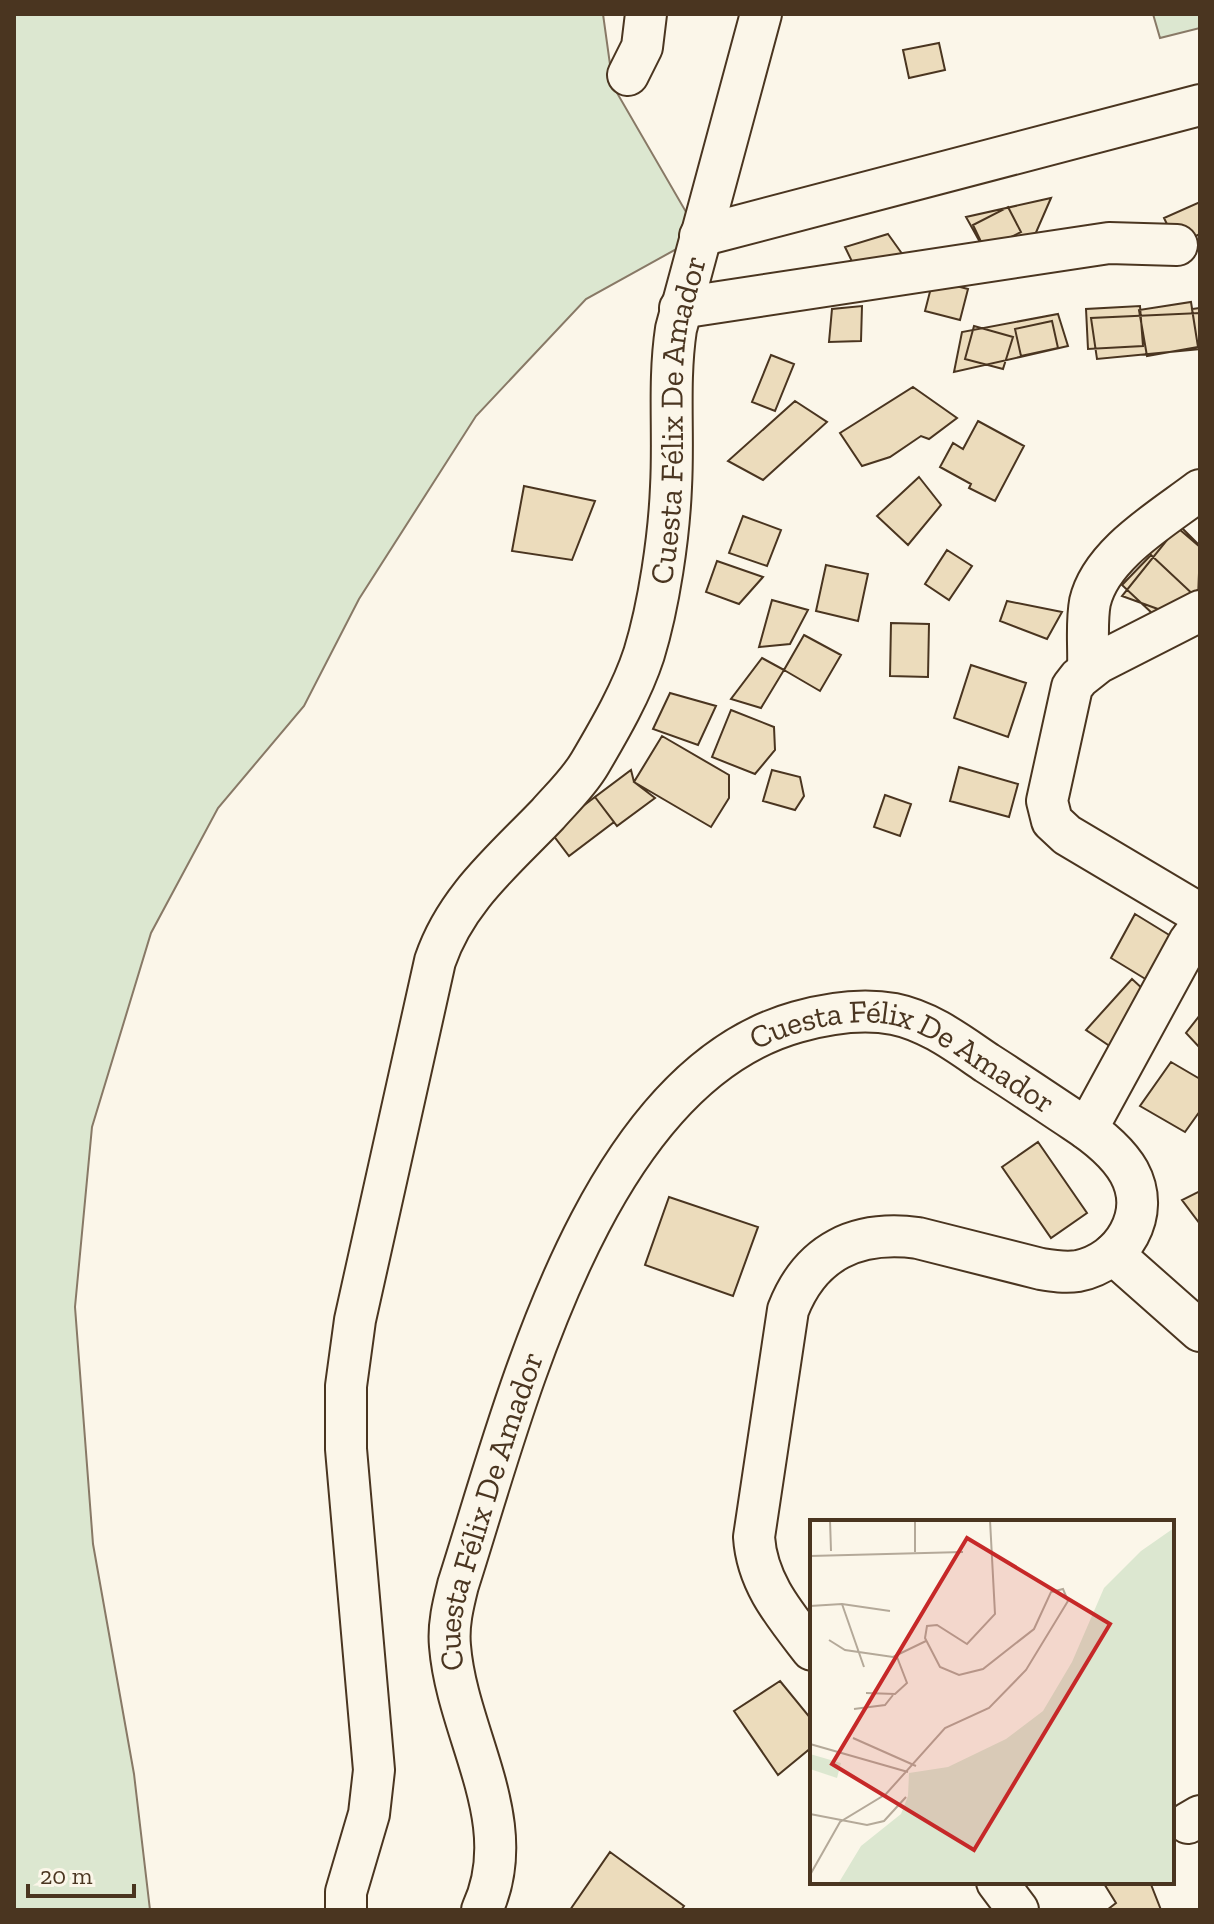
<svg xmlns="http://www.w3.org/2000/svg" width="1214" height="1924" font-family="'Zilla Slab',serif">
	<rect width="100%" height="100%" fill="#fbf6e9"/>
	<!-- green -->
	<path fill="#dce7d0" stroke="#887966" stroke-width="2" d="M 14,14 L 603,14 L 613,86 L 700,236 L 586,299 L 476,416 L 359,599 L 304,706 L 218,808 L 151,933 L 92,1127 L 75,1307 L 93,1544 L 134,1774 L 150,1910 L 14,1910 Z
		M 1153,14 L 1200,14 L 1200,28 L 1160,38 Z"/>
	<!-- building -->
	<path fill="#ecdcbc" stroke="#4a3520" stroke-width="2" d="M 939,43 L 945,70 L 909,78 L 903,50 Z
		M 1051,198 L 1031,244 L 981,244 L 966,217 Z
		M 1200,202 L 1200,234 L 1177,245 L 1164,218 Z
		M 1008,207 L 1021,232 L 985,250 L 973,225 Z
		M 888,234 L 903,255 L 859,276 L 845,247 Z
		M 933,280 L 968,289 L 960,320 L 925,311 Z
		M 1191,302 L 1198,347 L 1147,356 L 1139,310 Z
		M 862,306 L 861,341 L 829,342 L 832,309 Z
		M 1140,306 L 1143,346 L 1088,349 L 1086,309 Z
		M 1200,308 L 1200,347 L 1198,347 L 1192,309 Z
		M 1200,313 L 1200,349 L 1097,359 L 1091,318 Z
		M 1058,314 L 1068,346 L 954,372 L 962,332 Z
		M 1052,321 L 1058,348 L 1021,356 L 1015,329 Z
		M 974,326 L 1013,337 L 1003,369 L 965,359 Z
		M 771,355 L 794,364 L 775,411 L 752,402 Z
		M 913,387 L 957,418 L 929,439 L 921,436 L 890,457 L 862,466 L 840,433 Z
		M 795,401 L 827,422 L 763,480 L 728,461 Z
		M 978,421 L 1024,446 L 995,501 L 969,488 L 971,484 L 940,467 L 953,443 L 963,449 Z
		M 919,477 L 941,505 L 908,545 L 877,516 Z
		M 524,486 L 595,501 L 572,560 L 512,551 Z
		M 743,516 L 781,530 L 767,566 L 729,553 Z
		M 1172,523 L 1200,547 L 1198,599 L 1151,555 L 1147,553 Z
		M 1179,525 L 1200,546 L 1200,588 L 1169,613 L 1122,596 Z
		M 947,550 L 972,566 L 949,600 L 925,584 Z
		M 1151,555 L 1198,599 L 1169,629 L 1122,585 Z
		M 717,561 L 763,577 L 739,604 L 706,592 Z
		M 826,565 L 868,574 L 858,621 L 816,611 Z
		M 772,600 L 808,610 L 790,644 L 759,647 Z
		M 1007,601 L 1062,612 L 1047,639 L 1000,621 Z
		M 891,623 L 929,624 L 928,677 L 890,676 Z
		M 804,635 L 841,655 L 820,691 L 784,670 Z
		M 762,658 L 784,670 L 761,708 L 731,699 Z
		M 971,665 L 1026,683 L 1008,737 L 954,718 Z
		M 670,693 L 716,706 L 698,745 L 653,729 Z
		M 731,710 L 774,727 L 775,750 L 755,774 L 712,757 Z
		M 662,736 L 729,775 L 729,798 L 711,827 L 634,782 Z
		M 959,767 L 1018,784 L 1009,817 L 950,801 Z
		M 631,770 L 634,782 L 655,798 L 617,826 L 595,797 Z
		M 772,770 L 800,777 L 804,796 L 795,810 L 763,801 Z
		M 885,795 L 911,804 L 900,836 L 874,827 Z
		M 595,797 L 614,822 L 569,856 L 550,831 Z
		M 1135,914 L 1179,941 L 1152,983 L 1111,958 Z
		M 1132,979 L 1157,1002 L 1114,1049 L 1086,1030 Z
		M 1200,1015 L 1200,1048 L 1186,1033 Z
		M 1171,1062 L 1200,1079 L 1200,1111 L 1185,1132 L 1140,1106 Z
		M 1038,1142 L 1087,1213 L 1051,1238 L 1002,1167 Z
		M 1200,1191 L 1200,1224 L 1182,1200 Z
		M 669,1197 L 758,1227 L 733,1296 L 645,1265 Z
		M 780,1681 L 812,1720 L 812,1747 L 778,1775 L 734,1711 Z
		M 610,1852 L 684,1906 L 681,1910 L 570,1910 Z
		M 1103,1882 L 1150,1882 L 1161,1910 L 1107,1910 L 1116,1903 Z"/>
	<g fill="none" stroke-linecap="round" stroke-linejoin="round">
		<!-- minor casing -->
		<g stroke="#4a3520" stroke-width="44">
			<g id="minor">
				<path d="M 628,75 L 642,47 L 646,14"/>
				<path d="M 700,236 L 1200,105"/>
				<path d="M 680,308 L 1109,243 L 1177,245"/>
				<path d="M 1200,611 L 1098,663 L 1079,678 L 1072,687 L 1047,801 L 1052,821 L 1067,835 L 1200,914"/>
				<path d="M 1088,670 C 1089,648 1086,623 1090,602 C 1101,554 1162,519 1200,490"/>
				<path d="M 1087,1129 L 1189,942 L 1200,927"/>
				<path d="M 1113,1254 L 1200,1331"/>
				<path d="M 1188,1823 L 1200,1816"/>
				<path d="M 997,1882 L 1018,1910"/>
				<path id="s1" d="M 346,1910 L 346,1892 L 369,1814 L 374,1770 L 346,1449 L 346,1386 L 355,1320 L 435,961 C 456,899 504,860 548,814 C 563,797 579,782 590,763 C 610,729 632,691 644,654 C 659,605 669,537 671,487 C 674,434 668,382 676,329 L 761,14"/>
				<path id="s2" d="M 482,1910 C 523,1822 457,1735 450,1646 C 448,1625 453,1605 458,1585 C 515,1408 593,1079 797,1022 C 829,1013 861,1008 894,1014 C 929,1021 959,1044 987,1063 C 1017,1082 1046,1102 1075,1121 C 1095,1134 1117,1151 1129,1172 C 1152,1214 1123,1262 1078,1271 C 1065,1273 1053,1271 1041,1269 L 918,1238 C 857,1230 811,1251 788,1310 L 754,1537 C 757,1583 785,1615 812,1650"/>
			</g>
		</g>
		<!-- minor -->
		<use href="#minor" stroke="#fbf6e9" stroke-width="40"/>
	</g>
	<g text-anchor="middle" dominant-baseline="central" stroke-width="6" stroke-linejoin="round" paint-order="stroke">
		<!-- street labels -->
		<g font-size="32" fill="#4a3520" stroke="#fbf6e9">
			<text stroke="none"><textPath href="#s1" startOffset="1576">Cuesta Félix De Amador</textPath></text>
			<text stroke="none"><textPath href="#s2" startOffset="1132">Cuesta Félix De Amador</textPath></text>
			<text stroke="none"><textPath href="#s2" startOffset="412">Cuesta Félix De Amador</textPath></text>
		</g>
	</g>
	<!-- overview -->
	<g transform="translate(810 1520)">
		<rect width="364" height="364" fill="#fbf6e9"/>
		<path d="M 364,8 L 364,364 L 28,364 L 51,326 L 91,294 L 98,276 L 99,253 L 138,247 L 196,219 L 233,191 L 262,142 L 294,68 L 331,31 ZM 0,234 L 31,243 L 27,258 L 0,249 Z" fill="#dce7d0"/>
		<path fill="none" stroke="#b4a999" stroke-width="2" d="M 20,0 L 21,31M 105,0 L 105,32M 0,36 L 153,32M 32,84 L 54,147M 0,86 L 32,84 L 80,91M 19,120 L 35,130 L 83,137 L 116,121M 56,173 L 85,174 L 97,163 L 87,137M 44,189 L 75,185 L 83,175M 43,218 L 106,246M 0,224 L 98,252M 0,294 L 57,305 L 74,301 L 96,277M 0,355 L 30,302 L 76,274 L 135,208 L 179,188 L 216,150 L 258,81 L 253,69 L 241,72 L 224,109 L 173,149 L 149,155 L 130,147 L 115,118 L 117,106 L 127,105 L 157,124 L 185,94 L 180,0"/>
		<path fill="#c62828" fill-opacity="0.15" stroke="#c62828" stroke-width="4" d="M 157,18 L 300,104 L 164,330 L 22,244 Z"/>
		<rect width="364" height="364" fill="none" stroke="#4a3520" stroke-width="4"/>
	</g>
	<!-- border -->
	<rect width="1214" height="1924" fill="none" stroke="#4a3520" stroke-width="32"/>
	<!-- scale -->
	<path d="M28 1884v12h106v-12" fill="none" stroke="#4a3520" stroke-width="4"/>
	<text x="40" y="1884" font-size="24" fill="#4a3520" stroke="#fbf6e9" stroke-width="6" paint-order="stroke">20 m</text>
</svg>
